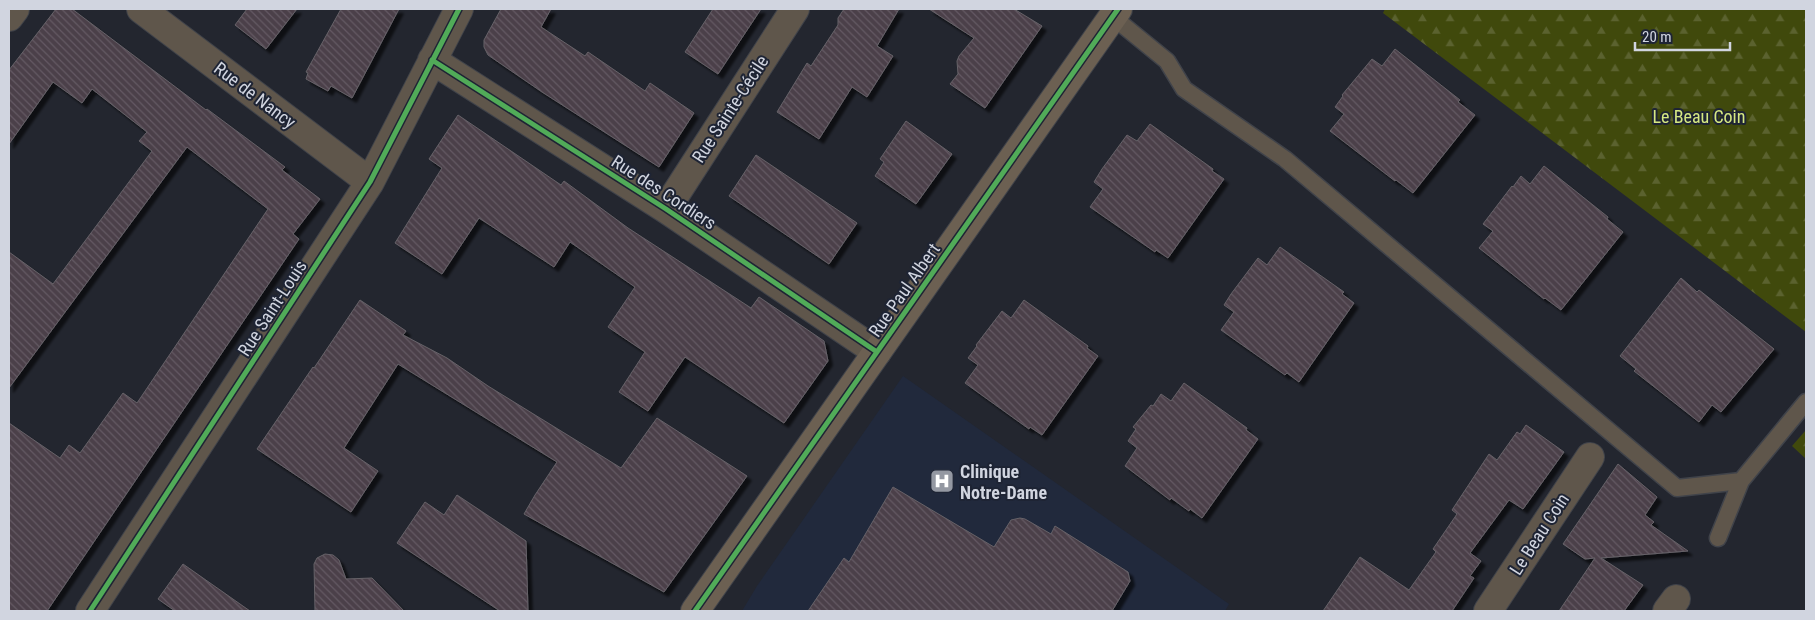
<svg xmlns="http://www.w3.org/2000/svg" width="1815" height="620" font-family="'Roboto Condensed',sans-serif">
	<defs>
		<pattern id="forest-firs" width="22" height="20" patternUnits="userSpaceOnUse" patternTransform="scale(1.25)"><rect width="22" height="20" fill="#40490c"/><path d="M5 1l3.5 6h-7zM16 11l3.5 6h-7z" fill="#5b622f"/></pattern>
		<pattern id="building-back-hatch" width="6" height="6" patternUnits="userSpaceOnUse" patternTransform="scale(1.25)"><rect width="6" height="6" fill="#4b3f49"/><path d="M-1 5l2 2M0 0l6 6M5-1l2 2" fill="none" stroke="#645a63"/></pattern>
		<filter id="shadow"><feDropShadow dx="4.5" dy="4.5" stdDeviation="1" flood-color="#0009"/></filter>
	</defs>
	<rect width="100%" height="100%" fill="#23262f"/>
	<!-- built -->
	<path fill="#21293c" d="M 903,376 L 1229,604 L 1225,611 L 742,611 L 757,586 Z"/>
	<!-- forest -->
	<path fill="url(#forest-firs)" d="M 1385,9 L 1806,9 L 1806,332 L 1383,13 Z
		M 1806,430 L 1806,459 L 1792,446 Z"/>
	<!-- building -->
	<path fill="url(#building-back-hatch)" stroke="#666268" filter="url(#shadow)" d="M 56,9 L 72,9 L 206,110 L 207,109 L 285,167 L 282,170 L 320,199 L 293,234 L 299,239 L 47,611 L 9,611 L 9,423 L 60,458 L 69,445 L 80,453 L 123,393 L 137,403 L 268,209 L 187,147 L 9,388 L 9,252 L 53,284 L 152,151 L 139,141 L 147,132 L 92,89 L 82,103 L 53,82 L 9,144 L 9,70 Z
		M 247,9 L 297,9 L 266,49 L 235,25 Z
		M 341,9 L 399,9 L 352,98 L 331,86 L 328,91 L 306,79 L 308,73 L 306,72 Z
		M 501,9 L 551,9 L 541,27 L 585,56 L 588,52 L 645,91 L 650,83 L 694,113 L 659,167 L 542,92 L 488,55 L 484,47 L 484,40 Z
		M 713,9 L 761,9 L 718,74 L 685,52 Z
		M 844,9 L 899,9 L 877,46 L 893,56 L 867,97 L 852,87 L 819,139 L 777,112 L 807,63 L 811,66 L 838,25 L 838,18 Z
		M 929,9 L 1014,9 L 1042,26 L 985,108 L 950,84 L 958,74 L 957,61 L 959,56 L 974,38 Z
		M 1395,49 L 1460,100 L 1458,102 L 1475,115 L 1413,193 L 1396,180 L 1395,181 L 1330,131 L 1344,114 L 1335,107 L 1343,96 L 1342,95 L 1372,59 L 1382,66 Z
		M 458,115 L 561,185 L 564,181 L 628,228 L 751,308 L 759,297 L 824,341 L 828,361 L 784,423 L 685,357 L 648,411 L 619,392 L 645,352 L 608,327 L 635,287 L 570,242 L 554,267 L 479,218 L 442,274 L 395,243 L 442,168 L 429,159 Z
		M 906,121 L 952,154 L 916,204 L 875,176 L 884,162 L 880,159 Z
		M 1150,124 L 1213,169 L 1212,171 L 1224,179 L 1168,258 L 1156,250 L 1155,252 L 1090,207 L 1103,189 L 1094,182 L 1102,169 L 1127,135 L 1137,141 Z
		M 756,155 L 857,223 L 829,264 L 729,196 Z
		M 1544,166 L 1608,217 L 1607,219 L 1623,232 L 1561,310 L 1545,298 L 1544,299 L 1479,248 L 1493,231 L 1483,224 L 1512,186 L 1513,187 L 1521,176 L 1530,184 Z
		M 1280,247 L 1344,292 L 1342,294 L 1354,303 L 1299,382 L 1287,373 L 1285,375 L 1221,330 L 1234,312 L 1224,305 L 1231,294 L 1258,258 L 1267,265 Z
		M 1681,278 L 1697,292 L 1699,290 L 1774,349 L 1721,412 L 1712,405 L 1699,422 L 1634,371 L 1636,369 L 1620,356 Z
		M 360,300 L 406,331 L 403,335 L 447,358 L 488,386 L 621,468 L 657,418 L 747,476 L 664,592 L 524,514 L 535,495 L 557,462 L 398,364 L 344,448 L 378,471 L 351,512 L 257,449 L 313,367 L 314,368 Z
		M 1024,300 L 1088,346 L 1087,348 L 1098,356 L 1042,435 L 1030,427 L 1029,429 L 965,383 L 978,365 L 968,358 L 977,346 L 976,345 L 1002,311 L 1011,318 Z
		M 1184,383 L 1247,428 L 1246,430 L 1258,439 L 1202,518 L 1190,509 L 1189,511 L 1171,498 L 1170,500 L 1125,466 L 1137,448 L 1128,441 L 1136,429 L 1133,427 L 1151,405 L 1153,406 L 1161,394 L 1171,401 Z
		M 1526,425 L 1564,452 L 1523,509 L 1509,500 L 1470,553 L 1481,561 L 1470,576 L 1474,578 L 1452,611 L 1323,611 L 1360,557 L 1409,590 L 1436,552 L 1433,549 L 1457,514 L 1452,510 L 1489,454 L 1497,460 L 1517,432 L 1520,434 Z
		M 1618,464 L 1657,497 L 1645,515 L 1654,522 L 1651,525 L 1688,551 L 1601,558 L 1643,585 L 1624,611 L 1559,611 L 1595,558 L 1585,559 L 1563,544 Z
		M 893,487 L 994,547 L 1011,520 L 1020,518 L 1025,519 L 1051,534 L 1055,526 L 1128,572 L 1130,581 L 1112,611 L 808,611 L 844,558 L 849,562 Z
		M 457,495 L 526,541 L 528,611 L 500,611 L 397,543 L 425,502 L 444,515 Z
		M 325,554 L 333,555 L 339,560 L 346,579 L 372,578 L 404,611 L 315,611 L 314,564 L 317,558 Z
		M 183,564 L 250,611 L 175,611 L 158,599 Z"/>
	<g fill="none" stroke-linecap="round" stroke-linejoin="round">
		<!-- lane casing -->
		<g stroke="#40434a" stroke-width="19">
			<path id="lane" d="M 1113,17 L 1167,61 L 1184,89 L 1285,159 L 1677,488 L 1741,481 L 1806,402
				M 1718,538 L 1741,481"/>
		</g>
		<!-- street casing -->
		<g stroke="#40434a" stroke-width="30">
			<path id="street" d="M 141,9 L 370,182
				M 9,17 L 15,9
				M 432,60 L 666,209 L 877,352
				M 666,209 L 795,9
				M 90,611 L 370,182 L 459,9
				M 1488,611 L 1590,457
				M 1667,611 L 1676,599"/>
		</g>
		<!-- secondary casing -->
		<g stroke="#40434a" stroke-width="30">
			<path id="secondary" d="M 695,611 L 1118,9"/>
		</g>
		<!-- lane -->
		<use href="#lane" stroke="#5f564b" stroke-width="16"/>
		<!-- street -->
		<use href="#street" stroke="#5f564b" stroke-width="28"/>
		<!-- secondary -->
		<use href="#secondary" stroke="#6c6052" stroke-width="28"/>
		<!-- cycleway casing -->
		<g stroke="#1e2434" stroke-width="8">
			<path id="cycleway" d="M 432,60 L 666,209 L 877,352
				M 90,611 L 370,182 L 459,9
				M 695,611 L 1118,9"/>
		</g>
		<!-- cycleway -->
		<use href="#cycleway" stroke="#51ab58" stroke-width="5"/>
	</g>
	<!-- icons -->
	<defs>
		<g id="hospital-square" transform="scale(1.25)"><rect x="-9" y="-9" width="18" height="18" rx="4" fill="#9498a2" stroke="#1e2434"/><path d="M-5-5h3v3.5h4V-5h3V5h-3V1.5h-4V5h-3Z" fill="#fff"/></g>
	</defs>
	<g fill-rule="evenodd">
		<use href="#hospital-square" x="942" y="481"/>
	</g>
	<g text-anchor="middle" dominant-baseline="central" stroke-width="4" stroke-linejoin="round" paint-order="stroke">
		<!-- street labels -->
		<g font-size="18" fill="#d1d5e0" stroke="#1e2434">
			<text transform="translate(255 95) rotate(37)">Rue de Nancy</text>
			<text transform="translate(730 109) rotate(-57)">Rue Sainte-Cécile</text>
			<text transform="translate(664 192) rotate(33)">Rue des Cordiers</text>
			<text transform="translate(904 290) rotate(-55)">Rue Paul Albert</text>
			<text transform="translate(272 308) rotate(-57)">Rue Saint-Louis</text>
			<text transform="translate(1539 534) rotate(-57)">Le Beau Coin</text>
		</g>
		<!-- park labels -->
		<g font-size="18" fill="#d6e882" stroke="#1e2434">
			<text x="1699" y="116">Le Beau Coin</text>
		</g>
		<!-- poi labels -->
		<g font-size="18" font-weight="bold" fill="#d1d5e0" stroke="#1e2434" text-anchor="start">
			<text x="960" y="471">Clinique<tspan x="960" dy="21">Notre-Dame</tspan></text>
		</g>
	</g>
	<!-- border -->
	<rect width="1815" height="620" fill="none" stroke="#d1d5e0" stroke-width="20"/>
	<!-- scale -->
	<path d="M1635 42v8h95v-8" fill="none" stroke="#d1d5e0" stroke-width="2.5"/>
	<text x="1642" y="42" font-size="15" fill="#d1d5e0" stroke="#1e2434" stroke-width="4" paint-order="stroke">20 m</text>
</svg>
